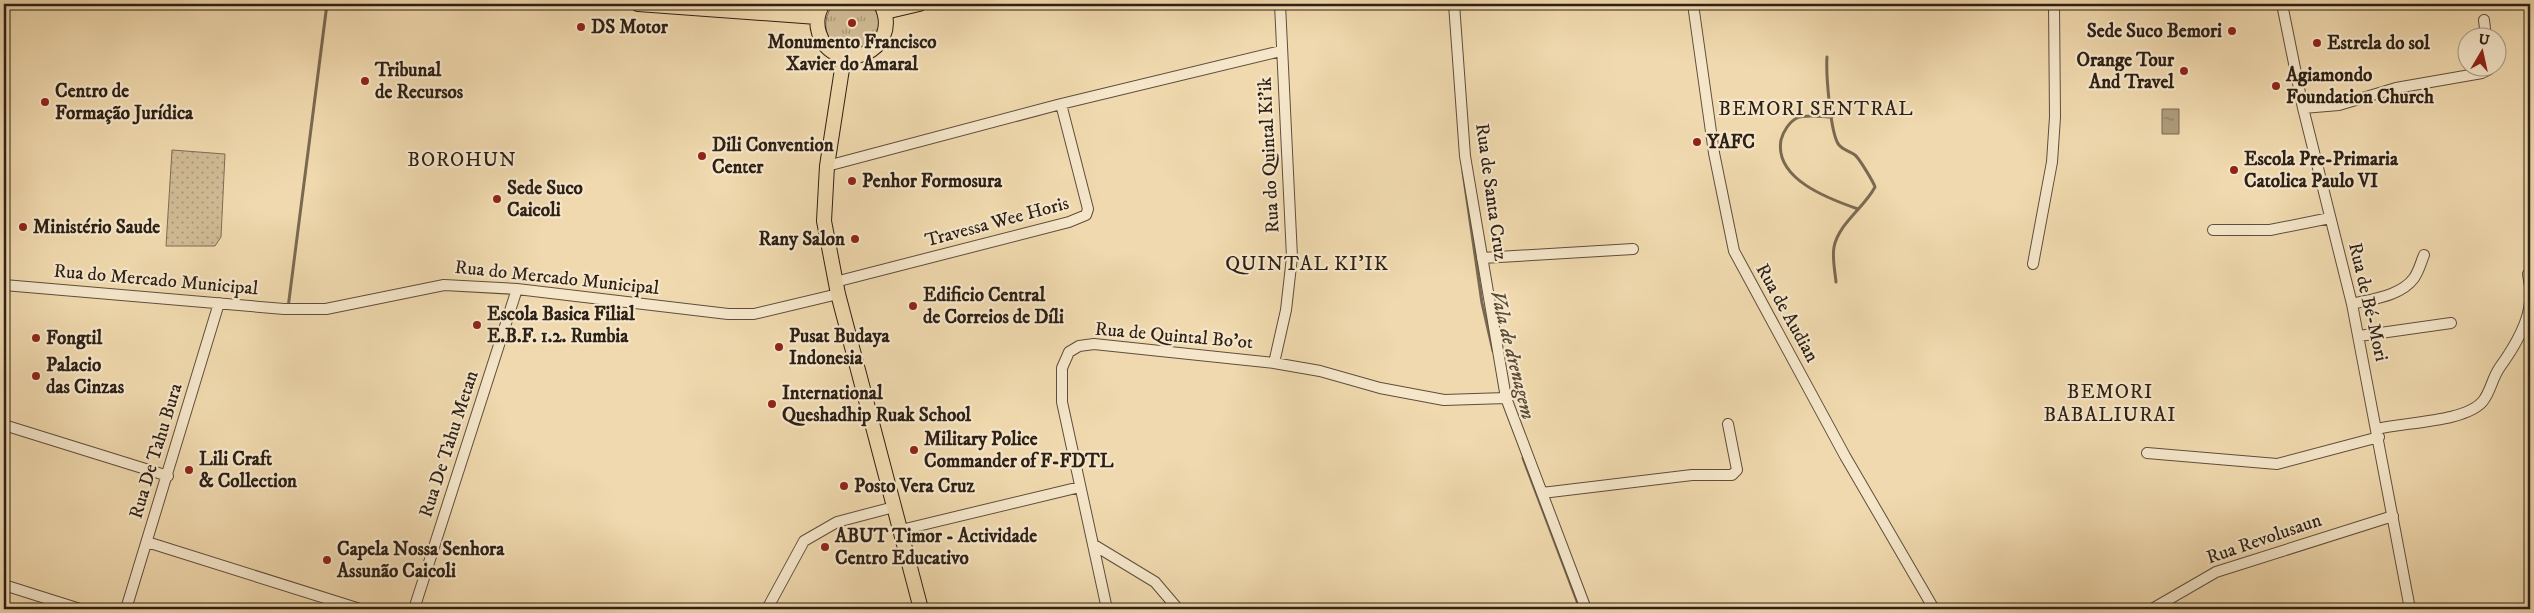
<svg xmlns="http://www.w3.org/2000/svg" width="2534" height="613" font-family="'IM FELL DW Pica',serif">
	<defs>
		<pattern id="grass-dots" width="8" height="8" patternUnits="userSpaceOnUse" patternTransform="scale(1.25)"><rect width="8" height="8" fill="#cfba94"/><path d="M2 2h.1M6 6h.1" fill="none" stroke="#a89778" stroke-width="1.8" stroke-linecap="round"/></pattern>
		<pattern id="park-tufts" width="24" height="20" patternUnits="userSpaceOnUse" patternTransform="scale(1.25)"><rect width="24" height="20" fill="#cfba94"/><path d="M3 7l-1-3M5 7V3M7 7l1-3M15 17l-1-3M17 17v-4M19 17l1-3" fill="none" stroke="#a89778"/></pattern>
		<pattern id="water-ripples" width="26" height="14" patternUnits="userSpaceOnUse" patternTransform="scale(1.25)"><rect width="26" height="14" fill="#ae9a7a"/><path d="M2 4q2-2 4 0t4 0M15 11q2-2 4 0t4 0" fill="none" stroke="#8e7d63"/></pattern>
	</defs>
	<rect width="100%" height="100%" fill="#f0d9ae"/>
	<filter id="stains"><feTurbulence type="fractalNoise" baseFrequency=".004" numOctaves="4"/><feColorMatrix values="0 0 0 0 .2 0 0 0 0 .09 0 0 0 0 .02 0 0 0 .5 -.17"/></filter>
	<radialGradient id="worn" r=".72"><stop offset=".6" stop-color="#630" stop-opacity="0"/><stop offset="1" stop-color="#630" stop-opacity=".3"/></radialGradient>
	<!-- grass -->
	<path fill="url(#grass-dots)" stroke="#7e6d55" d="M 172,150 L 225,154 L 221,237 L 215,246 L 166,246 Z"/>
	<!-- park -->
	<path fill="url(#park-tufts)" stroke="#7e6d55" d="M 835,4 L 872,5 C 902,47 832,70 826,28 C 825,19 828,10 835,4 Z"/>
	<!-- water -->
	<path fill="url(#water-ripples)" stroke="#7a6952" d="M 2162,109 L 2179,109 L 2179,134 L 2162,134 Z"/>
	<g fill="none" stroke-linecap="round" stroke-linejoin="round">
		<!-- stream -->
		<path stroke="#7a6952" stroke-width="3" d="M 1827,57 C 1826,72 1830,134 1839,145 C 1843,150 1850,151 1855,155 C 1859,158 1874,183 1875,187 C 1864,208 1839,223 1834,247 C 1832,258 1835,271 1836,282
			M 1832,117 C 1822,117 1805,114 1797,118 C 1789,122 1783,132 1781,140 C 1774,179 1829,199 1858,209
			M 1463,172 L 1482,303 L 1493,351
			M 288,308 L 327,4
			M 1523,458 L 1580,609"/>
		<!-- minor casing -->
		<g stroke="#5e4e3c" stroke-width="12">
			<path id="minor" d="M 1454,4 L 1465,156 L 1506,398 L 1586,609
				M 1693,4 L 1714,153 L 1734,251 L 1845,456 L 1934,609
				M 2282,4 L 2303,108 L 2352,304 L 2410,609
				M 2484,20 L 2486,38
				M 2303,108 L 2339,105 L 2396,88 L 2482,73 L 2488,70 L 2488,68
				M 827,166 L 1061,104 L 1281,51
				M 2213,230 L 2270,230 L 2330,218
				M 1482,258 L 1633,249
				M 2033,264 L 2052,162 L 2055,117 L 2054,4
				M 2528,274 L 2530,286
				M 835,282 L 1069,222 L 1086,215 L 1088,209 L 1061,104
				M 4,285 L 284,309 L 326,309 L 444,285 L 517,289 L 728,314 L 754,314 L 838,294
				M 2352,304 C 2372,299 2401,296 2414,278 C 2419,271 2421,262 2424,255
				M 2359,336 L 2451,323
				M 1274,363 L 1286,310 L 1292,257 L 1280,4
				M 4,425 L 168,476
				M 2377,429 C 2405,422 2466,422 2483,401 C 2491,391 2492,378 2500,367 C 2513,349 2528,325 2530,302
				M 2147,453 L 2277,464 L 2379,437
				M 1542,493 L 1692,475 L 1732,475 L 1737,470 L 1728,424
				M 901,530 L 1080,487
				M 147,542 L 360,609
				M 1094,545 L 1155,582 L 1178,609
				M 4,585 L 80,609
				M 126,609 L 219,303
				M 414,609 L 517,289
				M 767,609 L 804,541 L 837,522 L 894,507
				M 1107,609 L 1062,402 L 1062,368 L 1069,352 L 1079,346 L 1094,344 L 1274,363 L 1320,371 L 1380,388 L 1444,400 L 1506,398
				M 2152,609 L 2216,572 L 2393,516"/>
		</g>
		<!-- major casing -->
		<g stroke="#2d2016" stroke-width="16">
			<path id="major" d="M 638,4 L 817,17
				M 823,4 C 817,13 816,23 819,33 C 833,78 905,53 881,4
				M 885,12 L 919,4
				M 844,56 L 827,166 L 824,221 L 838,294 L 921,609"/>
		</g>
		<!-- minor -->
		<use href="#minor" stroke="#f5e6ca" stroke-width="10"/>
		<!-- major -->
		<use href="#major" stroke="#f0d9ae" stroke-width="14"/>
	</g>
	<!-- markers -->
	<g fill="#8f2418" stroke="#f5e6ca" stroke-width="2">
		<circle cx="852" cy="23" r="5"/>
		<circle cx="581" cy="27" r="5"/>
		<circle cx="2232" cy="31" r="5"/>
		<circle cx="2317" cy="43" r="5"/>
		<circle cx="2184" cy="71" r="5"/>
		<circle cx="365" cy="81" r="5"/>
		<circle cx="2276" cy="86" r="5"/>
		<circle cx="45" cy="102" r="5"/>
		<circle cx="1697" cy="142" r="5"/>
		<circle cx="702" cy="156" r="5"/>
		<circle cx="2234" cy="170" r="5"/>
		<circle cx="852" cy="181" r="5"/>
		<circle cx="497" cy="199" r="5"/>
		<circle cx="23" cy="227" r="5"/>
		<circle cx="855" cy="239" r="5"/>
		<circle cx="913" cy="306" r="5"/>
		<circle cx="477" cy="325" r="5"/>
		<circle cx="36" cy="338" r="5"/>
		<circle cx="779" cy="347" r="5"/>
		<circle cx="36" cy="376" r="5"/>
		<circle cx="772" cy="404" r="5"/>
		<circle cx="914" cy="450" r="5"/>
		<circle cx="189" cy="470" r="5"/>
		<circle cx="844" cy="486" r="5"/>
		<circle cx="825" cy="547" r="5"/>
		<circle cx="327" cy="560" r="5"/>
	</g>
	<g text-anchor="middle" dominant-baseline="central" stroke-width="4.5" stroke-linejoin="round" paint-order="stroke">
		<!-- poi labels -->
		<g font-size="19" font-weight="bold" fill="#2d2016" stroke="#f5e6ca" text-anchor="start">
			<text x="591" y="27">DS Motor</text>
			<text x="2222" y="31" text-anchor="end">Sede Suco Bemori</text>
			<text x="852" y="42" text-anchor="middle">Monumento Francisco<tspan x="852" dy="22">Xavier do Amaral</tspan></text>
			<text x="2327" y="43">Estrela do sol</text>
			<text x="2174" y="60" text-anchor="end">Orange Tour<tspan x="2174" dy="22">And Travel</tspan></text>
			<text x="375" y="70">Tribunal<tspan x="375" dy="22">de Recursos</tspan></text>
			<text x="2286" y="75">Agiamondo<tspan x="2286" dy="22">Foundation Church</tspan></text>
			<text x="55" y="91">Centro de<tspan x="55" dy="22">Formação Jurídica</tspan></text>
			<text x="1707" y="142">YAFC</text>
			<text x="712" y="145">Dili Convention<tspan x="712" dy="22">Center</tspan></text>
			<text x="2244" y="159">Escola Pre-Primaria<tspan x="2244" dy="22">Catolica Paulo VI</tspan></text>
			<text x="862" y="181">Penhor Formosura</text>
			<text x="507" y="188">Sede Suco<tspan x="507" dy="22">Caicoli</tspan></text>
			<text x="33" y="227">Ministério Saude</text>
			<text x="845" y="239" text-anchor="end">Rany Salon</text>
			<text x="923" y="295">Edificio Central<tspan x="923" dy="22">de Correios de Díli</tspan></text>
			<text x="487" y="314">Escola Basica Filial<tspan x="487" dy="22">E.B.F. 1.2. Rumbia</tspan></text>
			<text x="789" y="336">Pusat Budaya<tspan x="789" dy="22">Indonesia</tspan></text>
			<text x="46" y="338">Fongtil</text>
			<text x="46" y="365">Palacio<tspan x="46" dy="22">das Cinzas</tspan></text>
			<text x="782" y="393">International<tspan x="782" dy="22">Queshadhip Ruak School</tspan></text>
			<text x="924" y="439">Military Police<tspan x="924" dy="22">Commander of F-FDTL</tspan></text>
			<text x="199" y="459">Lili Craft<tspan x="199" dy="22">&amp; Collection</tspan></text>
			<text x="854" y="486">Posto Vera Cruz</text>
			<text x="835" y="536">ABUT Timor - Actividade<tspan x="835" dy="22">Centro Educativo</tspan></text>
			<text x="337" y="549">Capela Nossa Senhora<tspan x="337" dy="22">Assunão Caicoli</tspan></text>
		</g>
		<!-- street labels -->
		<g font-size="19" fill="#2d2016" stroke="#f5e6ca">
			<text transform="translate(1269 155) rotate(-93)">Rua do Quintal Ki'ik</text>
			<text transform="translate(1491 192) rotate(82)">Rua de Santa Cruz</text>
			<text transform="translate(997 222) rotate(-15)">Travessa Wee Horis</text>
			<text transform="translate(557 278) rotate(6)">Rua do Mercado Municipal</text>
			<text transform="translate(156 280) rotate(5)">Rua do Mercado Municipal</text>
			<text transform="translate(2368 302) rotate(77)">Rua de Bé-Mori</text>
			<text transform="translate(1787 313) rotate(61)">Rua de Audian</text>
			<text transform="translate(1174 336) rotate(5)">Rua de Quintal Bo'ot</text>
			<text transform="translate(449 444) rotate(-72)">Rua De Tahu Metan</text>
			<text transform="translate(156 451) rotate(-73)">Rua De Tahu Bura</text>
			<text transform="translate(2264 539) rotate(-19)">Rua Revolusaun</text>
		</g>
		<!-- neighbourhood labels -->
		<g font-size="20" letter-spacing="1" fill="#2d2016" stroke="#f5e6ca">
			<text x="1816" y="109">BEMORI SENTRAL</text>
			<text x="462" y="160">BOROHUN</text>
			<text x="1307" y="264">QUINTAL KI'IK</text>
			<text x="2110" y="392">BEMORI<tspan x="2110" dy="23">BABALIURAI</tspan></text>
		</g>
		<!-- water labels -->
		<g font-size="20" font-style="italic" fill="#5a4b39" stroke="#f5e6ca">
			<text transform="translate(1512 355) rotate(76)">Vala de drenagem</text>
		</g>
	</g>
	<!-- margin -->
	<rect width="2534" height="613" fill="none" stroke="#f0d9ae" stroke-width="20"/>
	<rect x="5" y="5" width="2524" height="603" fill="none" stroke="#2d2016" stroke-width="2.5"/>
	<rect x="10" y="10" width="2514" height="593" fill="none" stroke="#2d2016"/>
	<!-- north arrow -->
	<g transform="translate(2482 52) rotate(9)"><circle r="24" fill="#f5e6ca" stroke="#a59782"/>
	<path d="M0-4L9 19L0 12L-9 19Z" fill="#8f2418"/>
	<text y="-8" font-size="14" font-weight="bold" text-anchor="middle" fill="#2d2016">U</text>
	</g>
	<rect width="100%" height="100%" filter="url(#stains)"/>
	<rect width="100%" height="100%" fill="url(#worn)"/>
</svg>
